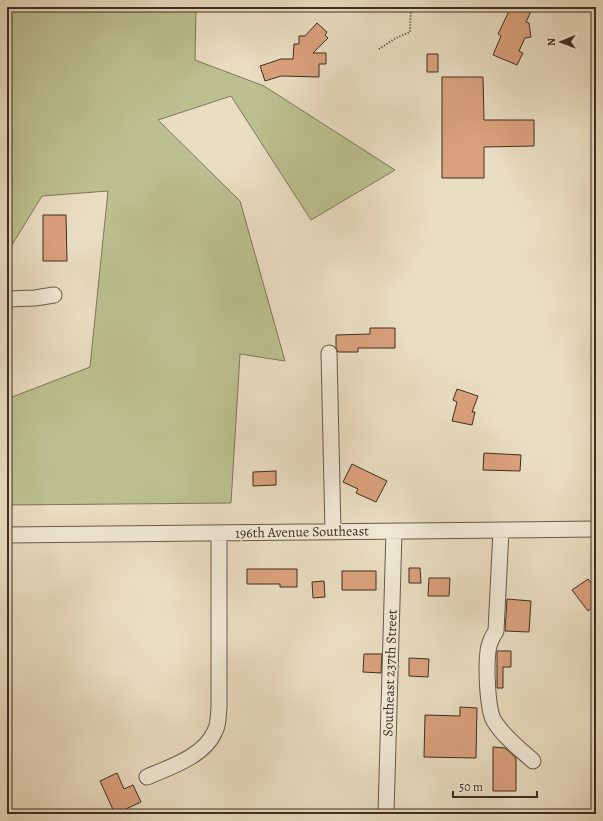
<svg xmlns="http://www.w3.org/2000/svg" width="603" height="821" font-family="Alegreya,serif">
	<rect width="100%" height="100%" fill="#eadec2"/>
	<filter id="stains"><feTurbulence type="fractalNoise" baseFrequency=".005" numOctaves="4"/><feColorMatrix values="0 0 0 0 .2 0 0 0 0 .09 0 0 0 0 .02 0 0 0 .5 -.17"/></filter>
	<radialGradient id="worn" r=".72"><stop offset=".6" stop-color="#630" stop-opacity="0"/><stop offset="1" stop-color="#630" stop-opacity=".3"/></radialGradient>
	<!-- green -->
	<path fill="#bcc090" stroke="#7c7759" d="M 7,7 L 196,7 L 195,60 L 264,86 L 395,170 L 311,220 L 231,96 L 158,120 L 240,201 L 285,361 L 240,354 L 231,503 L 7,505 L 7,399 L 90,367 L 108,191 L 42,196 L 7,253 Z"/>
	<!-- building -->
	<path fill="#dba17d" stroke="#3d2e22" d="M 511,7 L 533,7 L 526,22 L 529,23 L 531,37 L 525,38 L 519,51 L 523,53 L 517,65 L 493,55 L 501,36 L 498,34 Z
		M 317,23 L 327,32 L 325,35 L 328,38 L 313,53 L 326,53 L 326,64 L 319,64 L 319,77 L 281,76 L 265,81 L 260,66 L 281,59 L 293,59 L 294,44 L 299,44 L 299,36 L 305,36 Z
		M 427,54 L 438,54 L 438,72 L 427,72 Z
		M 442,77 L 483,77 L 484,120 L 534,120 L 534,146 L 484,147 L 484,178 L 442,178 Z
		M 43,215 L 66,215 L 67,261 L 43,261 Z
		M 370,328 L 395,328 L 395,348 L 358,348 L 358,352 L 338,352 L 336,348 L 336,335 L 370,334 Z
		M 457,389 L 478,396 L 472,412 L 475,412 L 472,425 L 452,421 L 457,402 L 453,400 Z
		M 484,453 L 521,455 L 520,471 L 483,470 Z
		M 352,464 L 387,481 L 376,502 L 356,493 L 358,489 L 343,482 Z
		M 276,471 L 276,485 L 253,486 L 253,472 Z
		M 409,568 L 420,568 L 421,583 L 409,583 Z
		M 247,569 L 297,569 L 297,587 L 280,587 L 280,584 L 247,584 Z
		M 342,571 L 376,571 L 376,590 L 342,590 Z
		M 429,578 L 450,578 L 449,596 L 428,596 Z
		M 588,579 L 596,590 L 596,605 L 588,611 L 572,590 Z
		M 324,581 L 325,597 L 313,598 L 312,582 Z
		M 507,599 L 531,601 L 529,632 L 505,631 Z
		M 497,651 L 511,651 L 511,667 L 503,667 L 503,688 L 497,688 Z
		M 364,654 L 382,654 L 381,673 L 363,672 Z
		M 409,658 L 429,659 L 428,677 L 409,676 Z
		M 460,707 L 477,708 L 476,758 L 424,757 L 425,715 L 460,716 Z
		M 493,747 L 505,748 L 516,758 L 516,791 L 493,791 Z
		M 117,773 L 124,789 L 133,785 L 141,802 L 115,814 L 100,781 Z"/>
	<g fill="none" stroke-linecap="round" stroke-linejoin="round">
		<!-- minor casing -->
		<g stroke="#685a4a" stroke-width="17">
			<path id="minor" d="M 7,299 L 35,298 L 54,295
				M 329,353 L 333,532
				M 501,530 L 496,631 C 492,637 489,643 488,651 C 486,666 487,709 494,721 C 504,737 520,749 533,761
				M 7,535 L 596,529
				M 147,777 C 170,767 205,756 215,731 C 219,724 218,715 219,707 L 219,534
				M 386,814 L 394,531"/>
		</g>
		<!-- path -->
		<path stroke="#3d2e22" stroke-width="2" stroke-dasharray="1 2" stroke-linecap="butt" d="M 379,49 L 396,38 L 410,32 L 411,7"/>
		<!-- minor -->
		<use href="#minor" stroke="#f1ead7" stroke-width="15"/>
	</g>
	<g text-anchor="middle" dominant-baseline="central" stroke-width="3.5" stroke-linejoin="round" paint-order="stroke">
		<!-- street labels -->
		<g font-size="14" fill="#3d2e22" stroke="#f1ead7">
			<text transform="translate(302 532) rotate(-1)">196th Avenue Southeast</text>
			<text transform="translate(390 673) rotate(-88)">Southeast 237th Street</text>
		</g>
	</g>
	<!-- margin -->
	<rect width="603" height="821" fill="none" stroke="#eadec2" stroke-width="24"/>
	<rect x="8" y="8" width="587" height="805" fill="none" stroke="#3d2e22" stroke-width="2"/>
	<rect x="12" y="12" width="579" height="797" fill="none" stroke="#3d2e22"/>
	<!-- north arrow -->
	<g transform="translate(561 42) rotate(269)" stroke="#f1ead7" stroke-width="3" paint-order="stroke">
	<path d="M0-3L7 15L0 10L-7 15Z" fill="#3d2e22"/>
	<text y="-6" font-size="11" font-weight="bold" text-anchor="middle" fill="#3d2e22">N</text>
	</g>
	<!-- scale -->
	<path d="M453 791v6h84v-6" fill="none" stroke="#3d2e22" stroke-width="2"/>
	<text x="459" y="791" font-size="12" fill="#3d2e22" stroke="#f1ead7" stroke-width="3" paint-order="stroke">50 m</text>
	<rect width="100%" height="100%" filter="url(#stains)"/>
	<rect width="100%" height="100%" fill="url(#worn)"/>
</svg>
